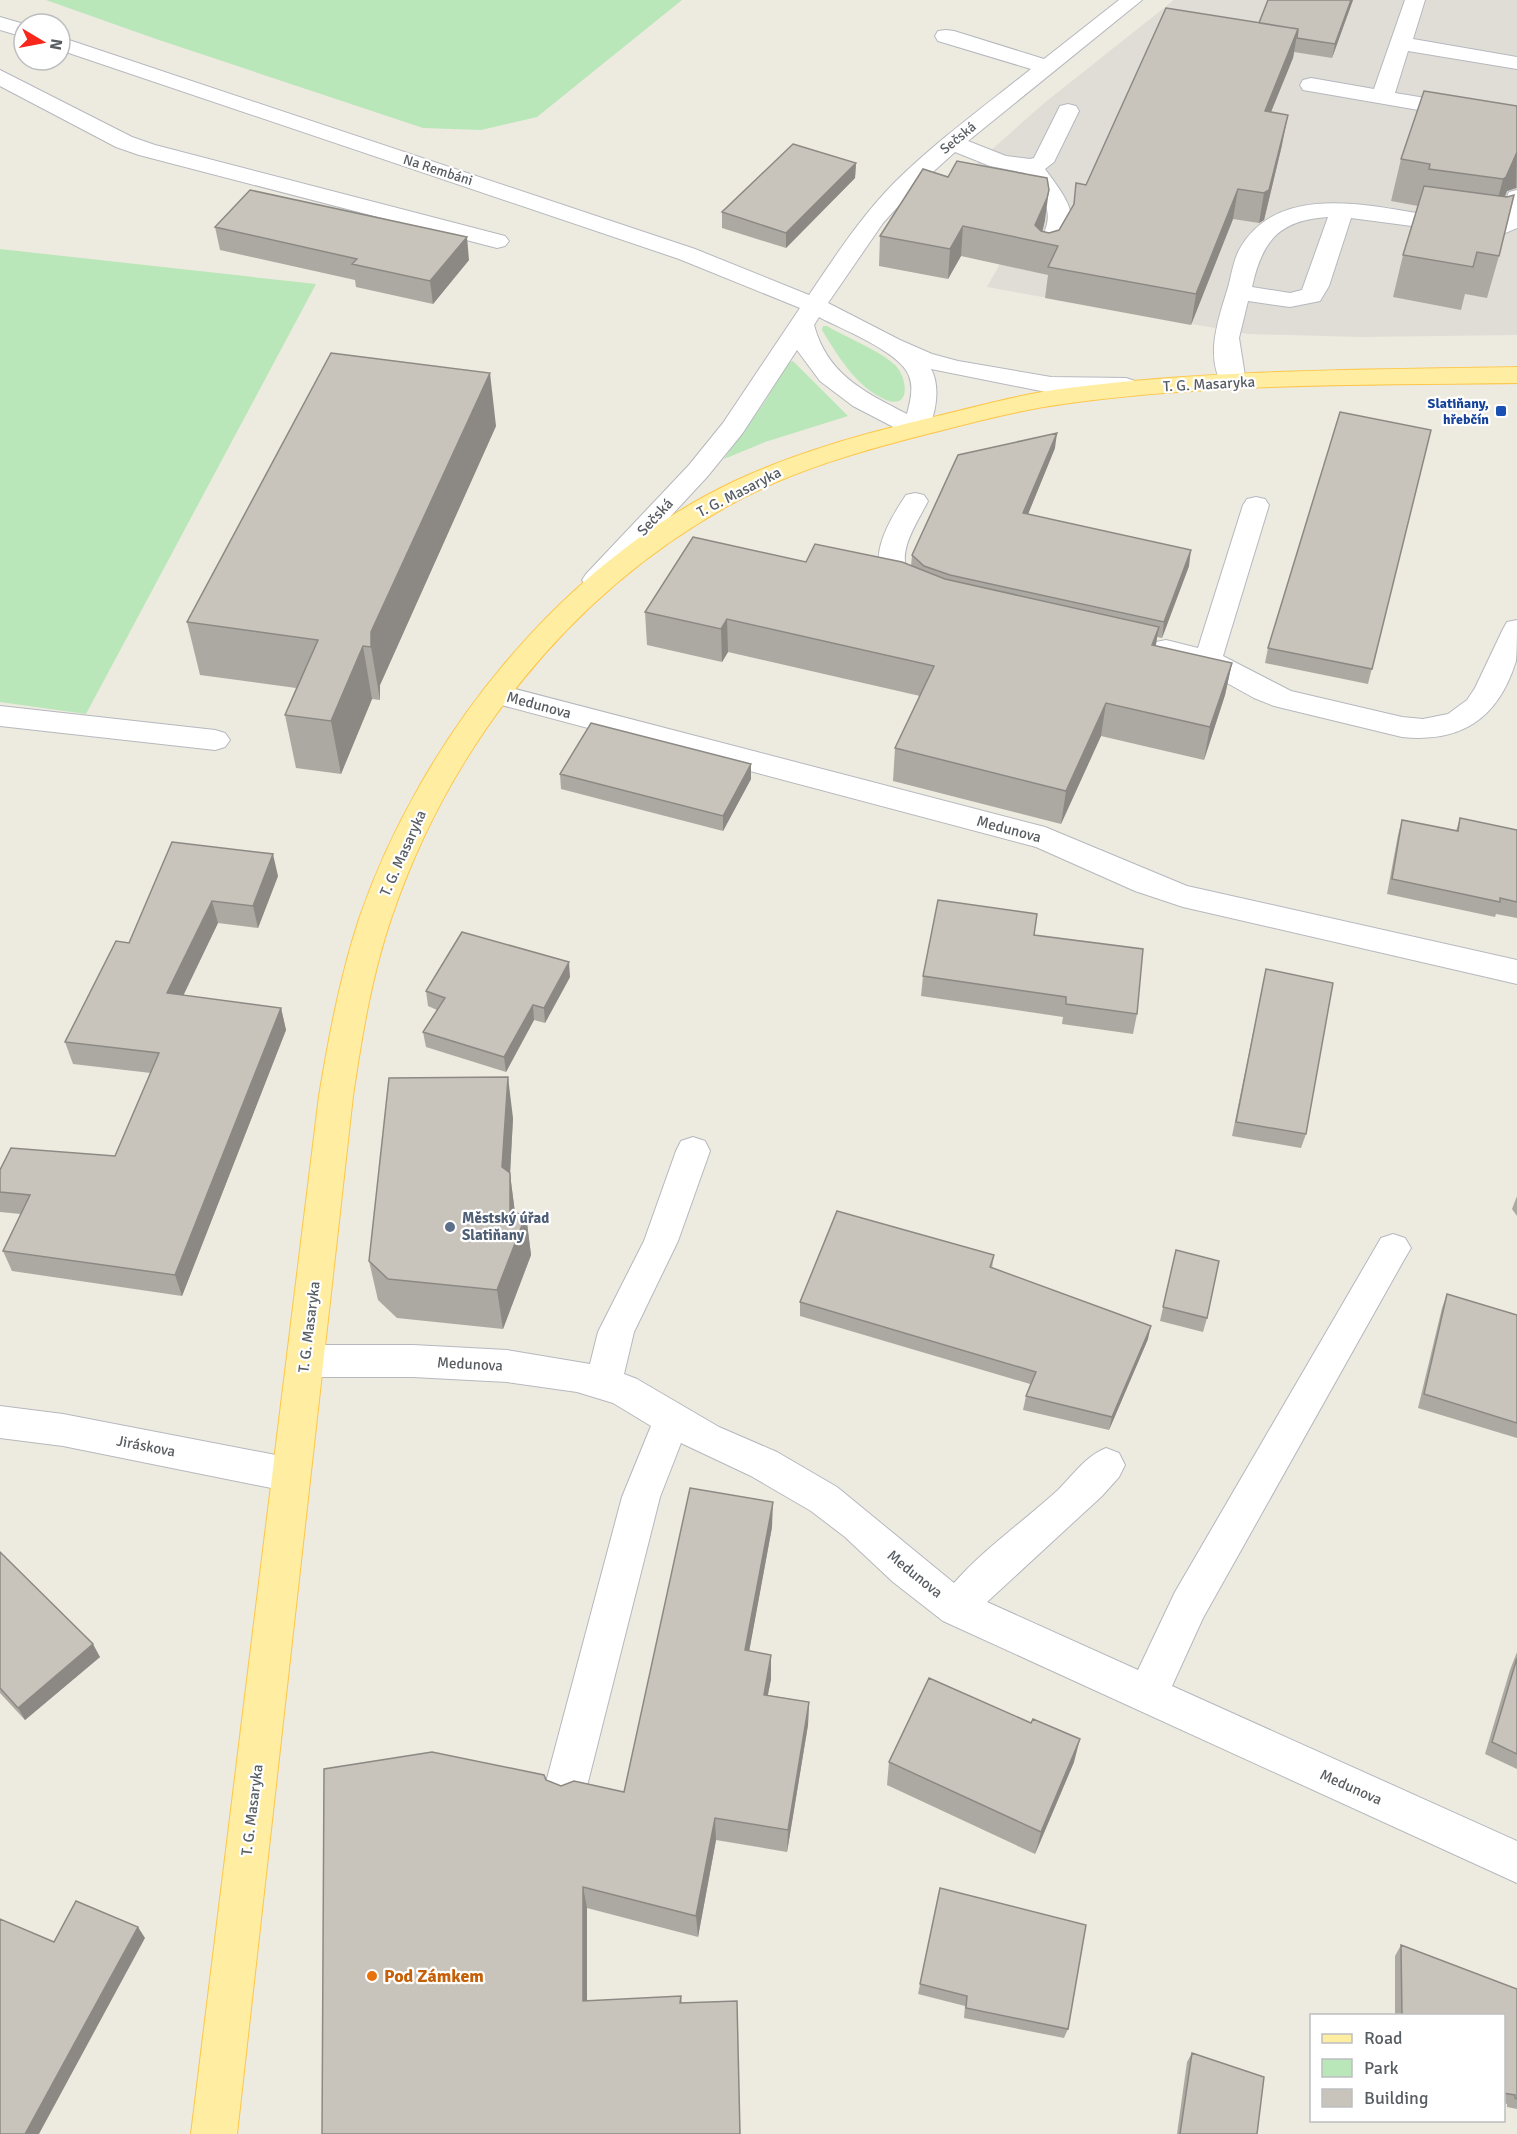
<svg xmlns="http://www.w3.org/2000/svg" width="1517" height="2134" font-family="Signika,sans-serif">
	<rect width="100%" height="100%" fill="#edeadf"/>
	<!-- industrial -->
	<path fill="#e0ddd7" d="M 1174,0 L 1517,0 L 1517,335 L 1360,337 L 1248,334 L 987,287 L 1032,206 L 968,171 L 1043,104 Z"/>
	<!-- green -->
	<path fill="#bae7b9" d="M 46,0 L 682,0 L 537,117 L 481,130 L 423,128 L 156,39 Z
		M 0,249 L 316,284 L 86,714 L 0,702 Z
		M 823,326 L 827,326 C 847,338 879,350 895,365 C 907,376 912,410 886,400 C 856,387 838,356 822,330 Z
		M 793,361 L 848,416 L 765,442 L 724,459 L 764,403 L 788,363 Z"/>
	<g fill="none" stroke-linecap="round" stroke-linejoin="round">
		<!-- minor casing -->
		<g stroke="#b5b8be" stroke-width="2">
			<path id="minor" d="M 1119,0 L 1142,0 L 968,141 L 1006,156 L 1030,159 L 1034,158 L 1060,106 L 1068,104 L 1076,106 L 1079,111 L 1054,162 L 1045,169 C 1072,206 1083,218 1054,259 L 1046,261 L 1038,259 L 1034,254 C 1056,213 1051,210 1025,173 L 990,166 L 955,152 L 912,191 L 883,223 L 828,303 L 900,340 L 932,354 L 958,361 L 1051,377 L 1126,378 L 1135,381 L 1139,386 L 1135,391 L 1126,394 L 1051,393 L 931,369 C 941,387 936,417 925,434 L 916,436 L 907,434 L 853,406 L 820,381 L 797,350 L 742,434 L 707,477 L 606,586 L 596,589 L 586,586 L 582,580 L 586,574 L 689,465 L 723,423 L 800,308 L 679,259 L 60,50 L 60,37 L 695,249 L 809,295 C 836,255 862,215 896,181 C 938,140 986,105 1031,69 L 938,41 L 935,36 L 938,31 L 946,30 L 954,31 L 1044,59 ZM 819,317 C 841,329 901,352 909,376 C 914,388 910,402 907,414 C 864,392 827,374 814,325 Z
				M 1405,0 L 1425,0 L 1413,39 L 1517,57 L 1517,69 L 1408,51 L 1395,93 L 1517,113 L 1517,127 L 1303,90 L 1300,85 L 1303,80 L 1311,78 L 1374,89 Z
				M 0,17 L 24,24 L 24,37 L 0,30 Z
				M 0,70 L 132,137 L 155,145 L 505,236 L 509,241 L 505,246 L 497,248 L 139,155 L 116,147 L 0,86 Z
				M 1517,190 L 1517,228 L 1496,237 L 1351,218 L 1329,286 L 1320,301 L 1290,307 L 1248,301 L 1239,338 L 1246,382 L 1242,387 L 1233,390 L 1224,387 C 1205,360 1217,323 1226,294 C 1231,280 1232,264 1239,250 C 1287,164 1417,223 1492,223 L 1497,221 L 1509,192 ZM 1328,217 L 1302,290 L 1290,293 L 1252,287 C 1262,241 1279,220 1328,217 Z
				M 915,493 L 924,495 L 928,501 C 919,520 894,554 910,575 C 916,583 925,584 931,593 L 927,599 C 914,603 907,600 896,592 C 860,568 888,522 906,495 Z
				M 1256,497 L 1265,499 L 1269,505 L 1223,656 L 1291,691 L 1402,717 L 1423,719 L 1448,714 L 1467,700 L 1475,688 L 1503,629 L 1507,622 L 1517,620 C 1517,632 1517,649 1516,661 C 1498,719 1461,743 1402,737 L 1274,706 L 1254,698 L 1198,667 L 1156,656 L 1152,649 L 1156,642 L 1166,640 L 1198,648 L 1243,505 L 1247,499 Z
				M 496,684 L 1045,827 L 1187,886 L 1517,960 L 1517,984 L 1183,907 L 1135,891 L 1036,847 L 486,701 L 482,694 L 486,687 Z
				M 0,706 L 215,730 L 225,733 L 230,740 L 225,747 L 215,750 L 0,726 Z
				M 693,1137 L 705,1141 L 710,1151 L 678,1241 L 634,1332 L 624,1374 L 637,1379 L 719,1427 L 777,1452 L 837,1487 L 954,1583 C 985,1548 1024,1521 1058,1490 C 1073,1475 1086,1456 1106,1448 L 1119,1453 L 1125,1465 L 1119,1477 L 1102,1496 L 987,1602 L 1138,1670 L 1175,1592 L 1381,1238 L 1393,1234 L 1405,1238 L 1411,1248 L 1405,1258 L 1203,1618 L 1172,1686 L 1517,1841 L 1517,1883 L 943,1621 L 893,1582 L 845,1537 L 811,1511 L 751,1476 L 681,1443 L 660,1497 L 587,1786 L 581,1800 L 566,1806 L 551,1800 L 545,1786 L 622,1497 L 651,1426 L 613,1403 L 577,1392 L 507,1382 L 413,1377 L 305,1377 L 292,1372 L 287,1361 L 292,1350 L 305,1345 L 413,1345 L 507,1350 L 590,1364 L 598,1332 L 644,1241 L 676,1151 L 681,1141 Z
				M 0,1406 L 63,1414 L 291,1458 L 304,1463 L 310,1475 L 304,1487 L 291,1492 L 63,1446 L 0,1438 Z"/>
		</g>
		<!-- major casing -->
		<g stroke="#fdc648" stroke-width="2">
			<path id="major" d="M 1517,367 L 1517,383 C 1366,385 1213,383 1063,404 C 1020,410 978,421 935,432 C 864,450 791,470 726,507 C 569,595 450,746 392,916 C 372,974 362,1035 353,1096 L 237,2134 L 191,2134 L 319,1096 C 329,1036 340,977 359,919 C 421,739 561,563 735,481 C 797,452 863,434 929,418 C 975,407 1021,394 1068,388 C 1217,369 1367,370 1517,367 Z"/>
		</g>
		<!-- minor -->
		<use href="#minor" fill="#fff" fill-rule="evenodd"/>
		<!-- major -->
		<use href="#major" fill="#ffeea2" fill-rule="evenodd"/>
	</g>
	<!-- wall -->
	<path fill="#aca9a2" d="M 1268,0 L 1353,0 L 1332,58 L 1294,52 L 1293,58 L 1271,112 L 1282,145 L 1264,220 L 1259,223 L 1233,219 L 1191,325 L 1045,298 L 1048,275 L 961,256 L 948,279 L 879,266 L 880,236 L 923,169 L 1045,220 L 1042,231 L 1049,233 L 1059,230 L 1086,185 L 1259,23 Z
		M 1517,106 L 1517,188 L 1507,191 L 1505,197 L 1499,256 L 1487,298 L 1465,294 L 1461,310 L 1393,297 L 1403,255 L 1418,206 L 1391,201 L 1401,159 Z
		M 856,163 L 855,178 L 786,248 L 722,228 L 722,212 Z
		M 215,227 L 469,260 L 433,304 L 356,287 L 355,280 L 220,250 Z
		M 496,426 L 380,685 L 380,700 L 372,699 L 341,774 L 296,768 L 285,715 L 296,688 L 200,675 L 187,622 Z
		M 1431,430 L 1368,684 L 1265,663 L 1268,648 Z
		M 1055,448 L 1028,514 L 1189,566 L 1162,638 L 1157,637 L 1156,646 L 1232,663 L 1225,695 L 1204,760 L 1101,736 L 1061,824 L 893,781 L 895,748 L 920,696 L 728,652 L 722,662 L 647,645 L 645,612 L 806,562 L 911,566 L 912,555 Z
		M 751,764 L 751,779 L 723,831 L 561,789 L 560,774 Z
		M 1460,818 L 1517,830 L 1517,918 L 1496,914 L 1495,917 L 1387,894 L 1398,835 L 1402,820 L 1456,831 Z
		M 172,842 L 278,876 L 258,928 L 218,923 L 183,995 L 281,1008 L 286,1030 L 182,1296 L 12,1271 L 3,1251 L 21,1214 L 0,1212 L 0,1170 L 115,1156 L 151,1073 L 73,1064 L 65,1042 L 129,943 Z
		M 1034,935 L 1137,1014 L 1133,1034 L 1062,1024 L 1063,1017 L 921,996 L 923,976 Z
		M 1266,969 L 1306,1134 L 1301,1148 L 1232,1136 Z
		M 570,977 L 545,1023 L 534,1020 L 506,1072 L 426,1047 L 423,1032 L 437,1010 L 428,1006 L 426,991 Z
		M 513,1118 L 510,1174 L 515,1213 L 526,1215 L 531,1255 L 503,1329 L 397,1318 L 378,1300 L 369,1261 Z
		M 1517,1196 L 1517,1216 L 1512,1209 Z
		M 1176,1250 L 1207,1318 L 1203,1332 L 1160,1321 Z
		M 994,1255 L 992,1268 L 1148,1339 L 1109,1430 L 1023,1410 L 1026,1396 L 1030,1384 L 800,1316 L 800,1302 Z
		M 1447,1294 L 1517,1315 L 1517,1438 L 1418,1408 L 1442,1308 Z
		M 772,1527 L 749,1651 L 771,1679 L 768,1695 L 809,1702 L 808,1725 L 787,1852 L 716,1840 L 698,1937 L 587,1908 L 587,2001 L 681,1996 L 682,2003 L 322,2134 L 546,1780 L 561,1786 L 624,1792 Z
		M 0,1552 L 100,1657 L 25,1720 L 0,1693 Z
		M 1517,1652 L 1517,1769 L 1485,1754 L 1510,1670 Z
		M 889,1762 L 1074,1762 L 1035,1854 L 887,1785 Z
		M 940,1888 L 1068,2029 L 1064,2038 L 964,2018 L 965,2006 L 918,1994 Z
		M 1401,1945 L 1517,1989 L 1517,2109 L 1507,2107 L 1507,2104 L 1503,2103 L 1503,2016 L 1395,2016 L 1395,1956 Z
		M 1192,2053 L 1257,2134 L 1177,2134 L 1187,2062 Z"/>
	<!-- shaded-wall -->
	<path fill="#8c8984" d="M 1351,0 L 1353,0 L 1332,58 L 1335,44 Z
		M 1298,29 L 1293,58 L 1259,141 L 1265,111 Z
		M 1288,115 L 1282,145 L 1264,220 L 1259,223 L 1264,193 Z
		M 1517,152 L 1516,188 L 1507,191 L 1495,219 L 1492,221 L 1503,179 Z
		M 856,163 L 855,178 L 786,248 L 786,233 Z
		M 1238,189 L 1233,219 L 1191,325 L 1196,294 Z
		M 1049,190 L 1045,220 L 1043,229 L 1038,242 L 1035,225 Z
		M 963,226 L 961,256 L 948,279 L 950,249 Z
		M 467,237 L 469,260 L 433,304 L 430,281 Z
		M 490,373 L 496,426 L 380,685 L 380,700 L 371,647 L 371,632 Z
		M 1057,433 L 1055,448 L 1022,529 L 1023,513 Z
		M 1191,550 L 1189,566 L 1162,638 L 1164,622 Z
		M 727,619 L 728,652 L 722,662 L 721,629 Z
		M 1159,627 L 1153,660 L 1152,645 Z
		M 363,646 L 372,699 L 341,774 L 331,721 Z
		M 1232,663 L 1225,695 L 1204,760 L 1210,727 Z
		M 1106,703 L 1101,736 L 1061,824 L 1066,791 Z
		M 751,764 L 751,779 L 723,831 L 723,816 Z
		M 273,854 L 278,876 L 258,928 L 253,906 Z
		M 212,901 L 218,923 L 174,1015 L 167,993 Z
		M 569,962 L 570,977 L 545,1023 L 544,1008 Z
		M 533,1005 L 534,1020 L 506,1072 L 504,1057 Z
		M 281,1008 L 286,1030 L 182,1296 L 175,1275 Z
		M 508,1077 L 513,1118 L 510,1174 L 515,1213 L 526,1215 L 531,1255 L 503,1329 L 497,1290 L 502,1167 Z
		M 1151,1326 L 1148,1339 L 1109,1430 L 1112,1417 Z
		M 773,1502 L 772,1527 L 745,1674 L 745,1650 Z
		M 93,1644 L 100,1657 L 25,1720 L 18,1708 Z
		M 771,1655 L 771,1679 L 763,1718 L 764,1695 Z
		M 809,1702 L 808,1725 L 787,1852 L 788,1830 Z
		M 1080,1739 L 1074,1762 L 1035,1854 L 1041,1832 Z
		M 715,1818 L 716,1840 L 698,1937 L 696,1916 Z
		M 583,1887 L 587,1908 L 587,2020 L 583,2001 Z
		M 138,1927 L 145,1938 L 39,2134 L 25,2134 Z"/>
	<!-- building -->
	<path fill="#c8c4bc" stroke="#8c8984" stroke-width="1.5" d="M 1268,0 L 1351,0 L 1335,44 L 1297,38 L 1298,29 L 1259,23 Z
		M 1166,8 L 1298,29 L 1265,111 L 1288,115 L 1269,190 L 1264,193 L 1238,189 L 1196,294 L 1048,267 L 1058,246 L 963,226 L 950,249 L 880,236 L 923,169 L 948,177 L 957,161 L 1047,178 L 1049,190 L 1047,198 L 1035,225 L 1041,231 L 1049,233 L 1059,230 L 1074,204 L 1076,183 L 1086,185 Z
		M 1424,91 L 1517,106 L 1517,152 L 1506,177 L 1503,179 L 1429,169 L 1430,164 L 1401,159 Z
		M 793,144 L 856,163 L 786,233 L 722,212 Z
		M 1424,186 L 1507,197 L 1514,195 L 1499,256 L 1477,252 L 1473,267 L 1403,255 Z
		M 250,190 L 467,237 L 430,281 L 352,264 L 357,259 L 215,227 Z
		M 331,353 L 490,373 L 371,632 L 371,647 L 363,646 L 331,721 L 285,715 L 318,640 L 187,622 Z
		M 1340,412 L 1431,430 L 1372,669 L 1268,648 Z
		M 1057,433 L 1023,513 L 1191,550 L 1164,622 L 950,575 L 924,566 L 912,555 L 958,455 Z
		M 693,537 L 806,562 L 815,544 L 902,562 L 945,579 L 1159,627 L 1152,645 L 1232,663 L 1210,727 L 1106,703 L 1066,791 L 895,748 L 934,666 L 727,619 L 721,629 L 645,612 Z
		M 591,723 L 751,764 L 723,816 L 560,774 Z
		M 1460,818 L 1517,830 L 1517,902 L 1500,898 L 1500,902 L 1392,879 L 1402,820 L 1458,831 Z
		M 172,842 L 273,854 L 253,906 L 212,901 L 167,993 L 281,1008 L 175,1275 L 3,1251 L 30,1195 L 0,1192 L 0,1170 L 11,1148 L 115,1156 L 159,1053 L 65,1042 L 116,941 L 129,943 Z
		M 938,900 L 1037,914 L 1034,935 L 1143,949 L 1137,1014 L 1066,1004 L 1066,997 L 923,976 Z
		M 462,932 L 569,962 L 544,1008 L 533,1005 L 504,1057 L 423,1032 L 445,998 L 426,991 Z
		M 1266,969 L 1333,983 L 1306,1134 L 1236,1122 Z
		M 508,1077 L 502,1167 L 510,1173 L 510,1212 L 526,1215 L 497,1290 L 388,1279 L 369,1261 L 389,1078 Z
		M 837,1211 L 994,1255 L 990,1267 L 1151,1326 L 1112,1417 L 1026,1396 L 1036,1372 L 800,1302 Z
		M 1176,1250 L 1219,1261 L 1207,1318 L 1163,1307 Z
		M 1447,1294 L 1517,1315 L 1517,1423 L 1424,1394 Z
		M 690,1488 L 773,1502 L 745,1650 L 771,1655 L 764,1695 L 809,1702 L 788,1830 L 715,1818 L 696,1916 L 583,1887 L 583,2001 L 681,1996 L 680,2003 L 737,2001 L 740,2134 L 322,2134 L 324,1769 L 432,1752 L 544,1775 L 546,1780 L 561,1786 L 574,1781 L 624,1792 Z
		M 0,1552 L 93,1644 L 18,1708 L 0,1688 Z
		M 1517,1658 L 1517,1754 L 1492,1742 Z
		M 929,1678 L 1031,1723 L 1033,1719 L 1080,1739 L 1041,1832 L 889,1762 Z
		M 940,1888 L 1086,1925 L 1068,2029 L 966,2008 L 967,1996 L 920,1984 Z
		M 76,1901 L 138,1927 L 25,2134 L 0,2134 L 0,1919 L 54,1942 Z
		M 1401,1945 L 1517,1989 L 1517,2099 L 1515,2098 L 1515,2095 L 1503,2093 L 1503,2016 L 1402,2016 Z
		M 1192,2053 L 1264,2077 L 1257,2134 L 1180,2134 Z"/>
	<!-- markers -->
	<rect fill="#1a4fb4" stroke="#fff" stroke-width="2" x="1495" y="405" width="12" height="12" rx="3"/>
	<circle fill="#5c6f8a" stroke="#fff" stroke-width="2" cx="450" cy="1227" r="6"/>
	<circle fill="#e8710a" stroke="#fff" stroke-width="2" cx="372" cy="1976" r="6"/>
	<g text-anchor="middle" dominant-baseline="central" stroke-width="4.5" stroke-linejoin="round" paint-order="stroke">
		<!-- far-street labels -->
		<g font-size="14" fill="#585d62" stroke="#fff">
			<text transform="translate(958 138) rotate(-39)">Sečská</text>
			<text transform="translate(438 170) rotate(18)">Na Rembáni</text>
		</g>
		<!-- far-transit labels -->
		<g font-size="14" font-weight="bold" fill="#164399" stroke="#fff" text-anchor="end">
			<text x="1489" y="403">Slatiňany,<tspan x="1489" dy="16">hřebčín</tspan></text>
		</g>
		<!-- street labels -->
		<g font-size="15" fill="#585d62" stroke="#fff">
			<text transform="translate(1209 384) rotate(-3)">T. G. Masaryka</text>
			<text transform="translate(739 492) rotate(-27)">T. G. Masaryka</text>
			<text transform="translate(655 517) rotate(-47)">Sečská</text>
			<text transform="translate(539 705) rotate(15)">Medunova</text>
			<text transform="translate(1009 829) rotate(15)">Medunova</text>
			<text transform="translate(403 853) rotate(-66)">T. G. Masaryka</text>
			<text transform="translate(309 1327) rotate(-83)">T. G. Masaryka</text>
			<text transform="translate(470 1364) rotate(3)">Medunova</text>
			<text transform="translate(146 1446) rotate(11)">Jiráskova</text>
			<text transform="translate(915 1574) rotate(39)">Medunova</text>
			<text transform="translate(1351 1787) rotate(24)">Medunova</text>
			<text transform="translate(252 1810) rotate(-83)">T. G. Masaryka</text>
		</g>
		<!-- service labels -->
		<g font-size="15" font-weight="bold" fill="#4e5e75" stroke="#fff" text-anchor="start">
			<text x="462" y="1218">Městský úřad<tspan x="462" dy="17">Slatiňany</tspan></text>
		</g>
		<!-- near-food labels -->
		<g font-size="18" font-weight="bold" fill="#c56008" stroke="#fff" text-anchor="start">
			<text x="384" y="1976">Pod Zámkem</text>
		</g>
	</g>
	<!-- legend -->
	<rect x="1310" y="2014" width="195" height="108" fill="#ffffff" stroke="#bcbec0" stroke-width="1.5"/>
	<rect x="1322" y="2034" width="30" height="9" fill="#ffeea2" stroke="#bcbec0" stroke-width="1.5"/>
	<text x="1364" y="2044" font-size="18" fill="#585d62">Road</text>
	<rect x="1322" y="2059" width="30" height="18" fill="#bae7b9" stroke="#bcbec0" stroke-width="1.5"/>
	<text x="1364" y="2074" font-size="18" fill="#585d62">Park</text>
	<rect x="1322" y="2089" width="30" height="18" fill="#c8c4bc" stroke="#bcbec0" stroke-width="1.5"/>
	<text x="1364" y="2104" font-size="18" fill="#585d62">Building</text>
	<!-- north arrow -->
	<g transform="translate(42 42) rotate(100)"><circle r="28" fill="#ffffff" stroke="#bcbec0" stroke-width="1.5"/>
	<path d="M0-4.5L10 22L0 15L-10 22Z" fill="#f7271b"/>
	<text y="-9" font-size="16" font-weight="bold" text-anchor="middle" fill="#585d62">N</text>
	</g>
</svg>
